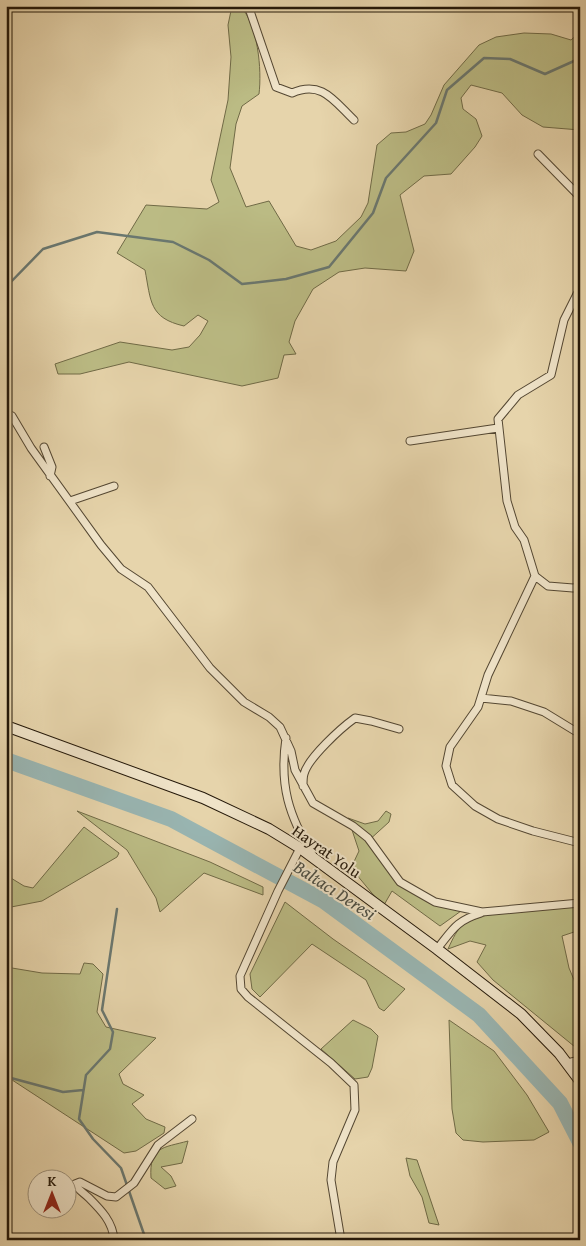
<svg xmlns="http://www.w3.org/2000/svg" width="586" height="1246" font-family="'Gentium Book Plus',serif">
	<rect width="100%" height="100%" fill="#e6d4ab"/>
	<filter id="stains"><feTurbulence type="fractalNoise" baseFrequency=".004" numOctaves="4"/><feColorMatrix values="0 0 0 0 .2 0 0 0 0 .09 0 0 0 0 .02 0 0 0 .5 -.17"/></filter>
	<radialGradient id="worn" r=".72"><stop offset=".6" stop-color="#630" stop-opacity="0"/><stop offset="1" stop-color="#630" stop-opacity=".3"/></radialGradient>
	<!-- green -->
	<path fill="#bbbb84" stroke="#706a46" d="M 232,6 L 240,6 C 258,24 262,70 259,94 L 242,106 L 236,124 L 230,168 L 246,207 L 269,201 L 296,246 L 311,250 L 336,241 L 361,217 L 368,203 L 377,145 L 391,133 L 406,132 L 425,124 L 431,115 L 444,85 L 479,45 L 496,37 L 524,33 L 551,34 L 571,40 L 580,32 L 580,130 L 543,127 L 522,115 L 502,93 L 471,85 L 461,98 L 463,109 L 476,119 L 482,136 L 475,147 L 451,174 L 424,176 L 400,195 L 414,251 L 406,271 L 365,268 L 339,272 L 313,289 L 295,321 L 289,342 L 296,354 L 284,355 L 278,378 L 242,386 L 129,362 L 80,374 L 58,374 L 55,364 L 120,342 L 172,350 L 189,347 L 200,335 L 208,321 L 198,315 L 184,326 C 149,318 151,301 145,270 L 117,253 L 146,205 L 207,209 L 219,202 L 211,180 L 228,100 L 231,57 L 228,25 Z
		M 77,811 L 210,862 L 263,887 L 263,895 L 204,873 L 160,912 L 156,898 L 127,850 Z
		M 386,811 L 391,814 L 389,822 L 367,842 L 397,882 L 435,905 L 461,911 L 440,926 L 392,891 L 384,905 L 376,898 L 351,868 L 359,851 L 348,818 L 365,824 L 378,821 Z
		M 84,827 L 119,853 L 117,857 L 42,901 L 6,908 L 6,875 L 24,886 L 33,888 Z
		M 285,902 L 333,939 L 405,989 L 384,1011 L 379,1008 L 366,980 L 312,944 L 260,997 L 252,989 L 250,974 Z
		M 580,905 L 580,930 L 562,936 L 569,968 L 580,994 L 580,1051 L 493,980 L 477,962 L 486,945 L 470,941 L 448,949 C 459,925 461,923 487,915 Z
		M 84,963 L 93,964 L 103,974 L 97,1012 L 106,1027 L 156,1038 L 119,1074 L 123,1084 L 144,1095 L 132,1104 L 146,1119 L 165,1127 L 164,1133 L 136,1151 L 124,1153 L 6,1076 L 6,967 L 42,973 L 80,974 Z
		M 353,1020 L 371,1029 L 378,1036 L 372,1068 L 368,1077 L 355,1079 L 321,1049 Z
		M 449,1020 L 494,1051 L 527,1095 L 549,1132 L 534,1140 L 483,1142 L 463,1140 L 456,1133 L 452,1109 Z
		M 188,1141 L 182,1163 L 161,1167 L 171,1176 L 176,1186 L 165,1189 L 151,1178 C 149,1146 163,1148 188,1141 Z
		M 406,1158 L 417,1160 L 439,1225 L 429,1223 L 422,1197 L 410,1176 Z"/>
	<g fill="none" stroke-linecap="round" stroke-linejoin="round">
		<!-- stream -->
		<path stroke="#6a776f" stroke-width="2.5" d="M 6,287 L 43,249 L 97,232 L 173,242 L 209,260 L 242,284 L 286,279 L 329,267 L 373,213 L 386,178 L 436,123 L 447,90 L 484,58 L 510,59 L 545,74 L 574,61 L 580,56
			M 117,909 L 102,1010 L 113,1032 L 110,1049 L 86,1075 L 79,1119 L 93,1139 L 121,1168 L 146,1240
			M 6,1080 L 11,1078 L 63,1092 L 83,1090"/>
		<!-- river -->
		<path stroke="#99b6b3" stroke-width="16" d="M 6,760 L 171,819 L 324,901 L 479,1015 L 560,1103 L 580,1142"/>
		<!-- street casing -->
		<g stroke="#544732" stroke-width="9">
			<path id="street" d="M 246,6 L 250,11 L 276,87 L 292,93 C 322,80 334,101 354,120
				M 367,6 L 374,6
				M 538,154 L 580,197
				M 580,292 L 577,294 L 564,320 L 551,375 L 518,395 L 498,419 L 507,501 L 515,527 L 524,540 L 535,576 L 488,675 L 478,707 L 450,747 L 446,766 L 452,785 L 475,806 L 498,819 L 533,831 L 580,843
				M 6,413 L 12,416 L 31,448 L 101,545 L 121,569 L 148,587 L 210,668 L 244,702 L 269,717 L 280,727 L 291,751 L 295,770 L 313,803 L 353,826 L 368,838 L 400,882 L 435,902 L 482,912 L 580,903
				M 410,441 L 498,428
				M 44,447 L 52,467 L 50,476
				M 70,501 L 114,486
				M 535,576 L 548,586 L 573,588 L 580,587
				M 481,698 L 511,701 L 544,712 L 580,734
				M 286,738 C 279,786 289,816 313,856
				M 303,786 C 303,782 303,777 304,774 C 308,758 341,728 355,718 L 371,721 L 399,729
				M 300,848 L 278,891 L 240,976 L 241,989 L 248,997 L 331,1063 L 354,1085 L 355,1110 L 333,1162 L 331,1180 L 341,1240
				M 437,949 C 453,929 456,921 481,913
				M 567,1063 L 580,1060
				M 114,1240 C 113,1222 101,1210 89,1198 C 84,1193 78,1190 75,1184 L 80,1182 L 107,1196 L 116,1197 L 134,1183 L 158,1145 L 192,1119"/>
		</g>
		<!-- secondary casing -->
		<g stroke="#241809" stroke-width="12">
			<path id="secondary" d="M 6,726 L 203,798 L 269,829 L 300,848 L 437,949 L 521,1014 L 559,1053 L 580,1081"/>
		</g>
		<!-- street -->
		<use href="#street" stroke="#efe3c8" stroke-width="7"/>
		<!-- secondary -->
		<use href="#secondary" stroke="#efe3c8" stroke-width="10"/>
	</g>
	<g text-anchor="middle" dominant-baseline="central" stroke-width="4" stroke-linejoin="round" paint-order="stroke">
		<!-- street labels -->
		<g font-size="16" fill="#241809" stroke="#efe3c8">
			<text transform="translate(327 851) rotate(35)">Hayrat Yolu</text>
		</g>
		<!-- water labels -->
		<g font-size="18" font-style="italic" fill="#4d4f44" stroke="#efe3c8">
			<text transform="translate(335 890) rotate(33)">Baltacı Deresi</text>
		</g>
	</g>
	<!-- margin -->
	<rect width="586" height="1246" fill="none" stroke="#e6d4ab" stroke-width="25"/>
	<rect x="8" y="8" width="571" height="1231" fill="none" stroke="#241809" stroke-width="2.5"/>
	<rect x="12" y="12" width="561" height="1221" fill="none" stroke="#241809"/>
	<!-- north arrow -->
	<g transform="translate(52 1194)"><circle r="24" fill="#efe3c8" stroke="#9e927c"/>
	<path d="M0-4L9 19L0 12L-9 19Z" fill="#8f2418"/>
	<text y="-8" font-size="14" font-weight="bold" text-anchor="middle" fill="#241809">K</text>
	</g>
	<rect width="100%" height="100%" filter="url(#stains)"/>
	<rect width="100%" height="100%" fill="url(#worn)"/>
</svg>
